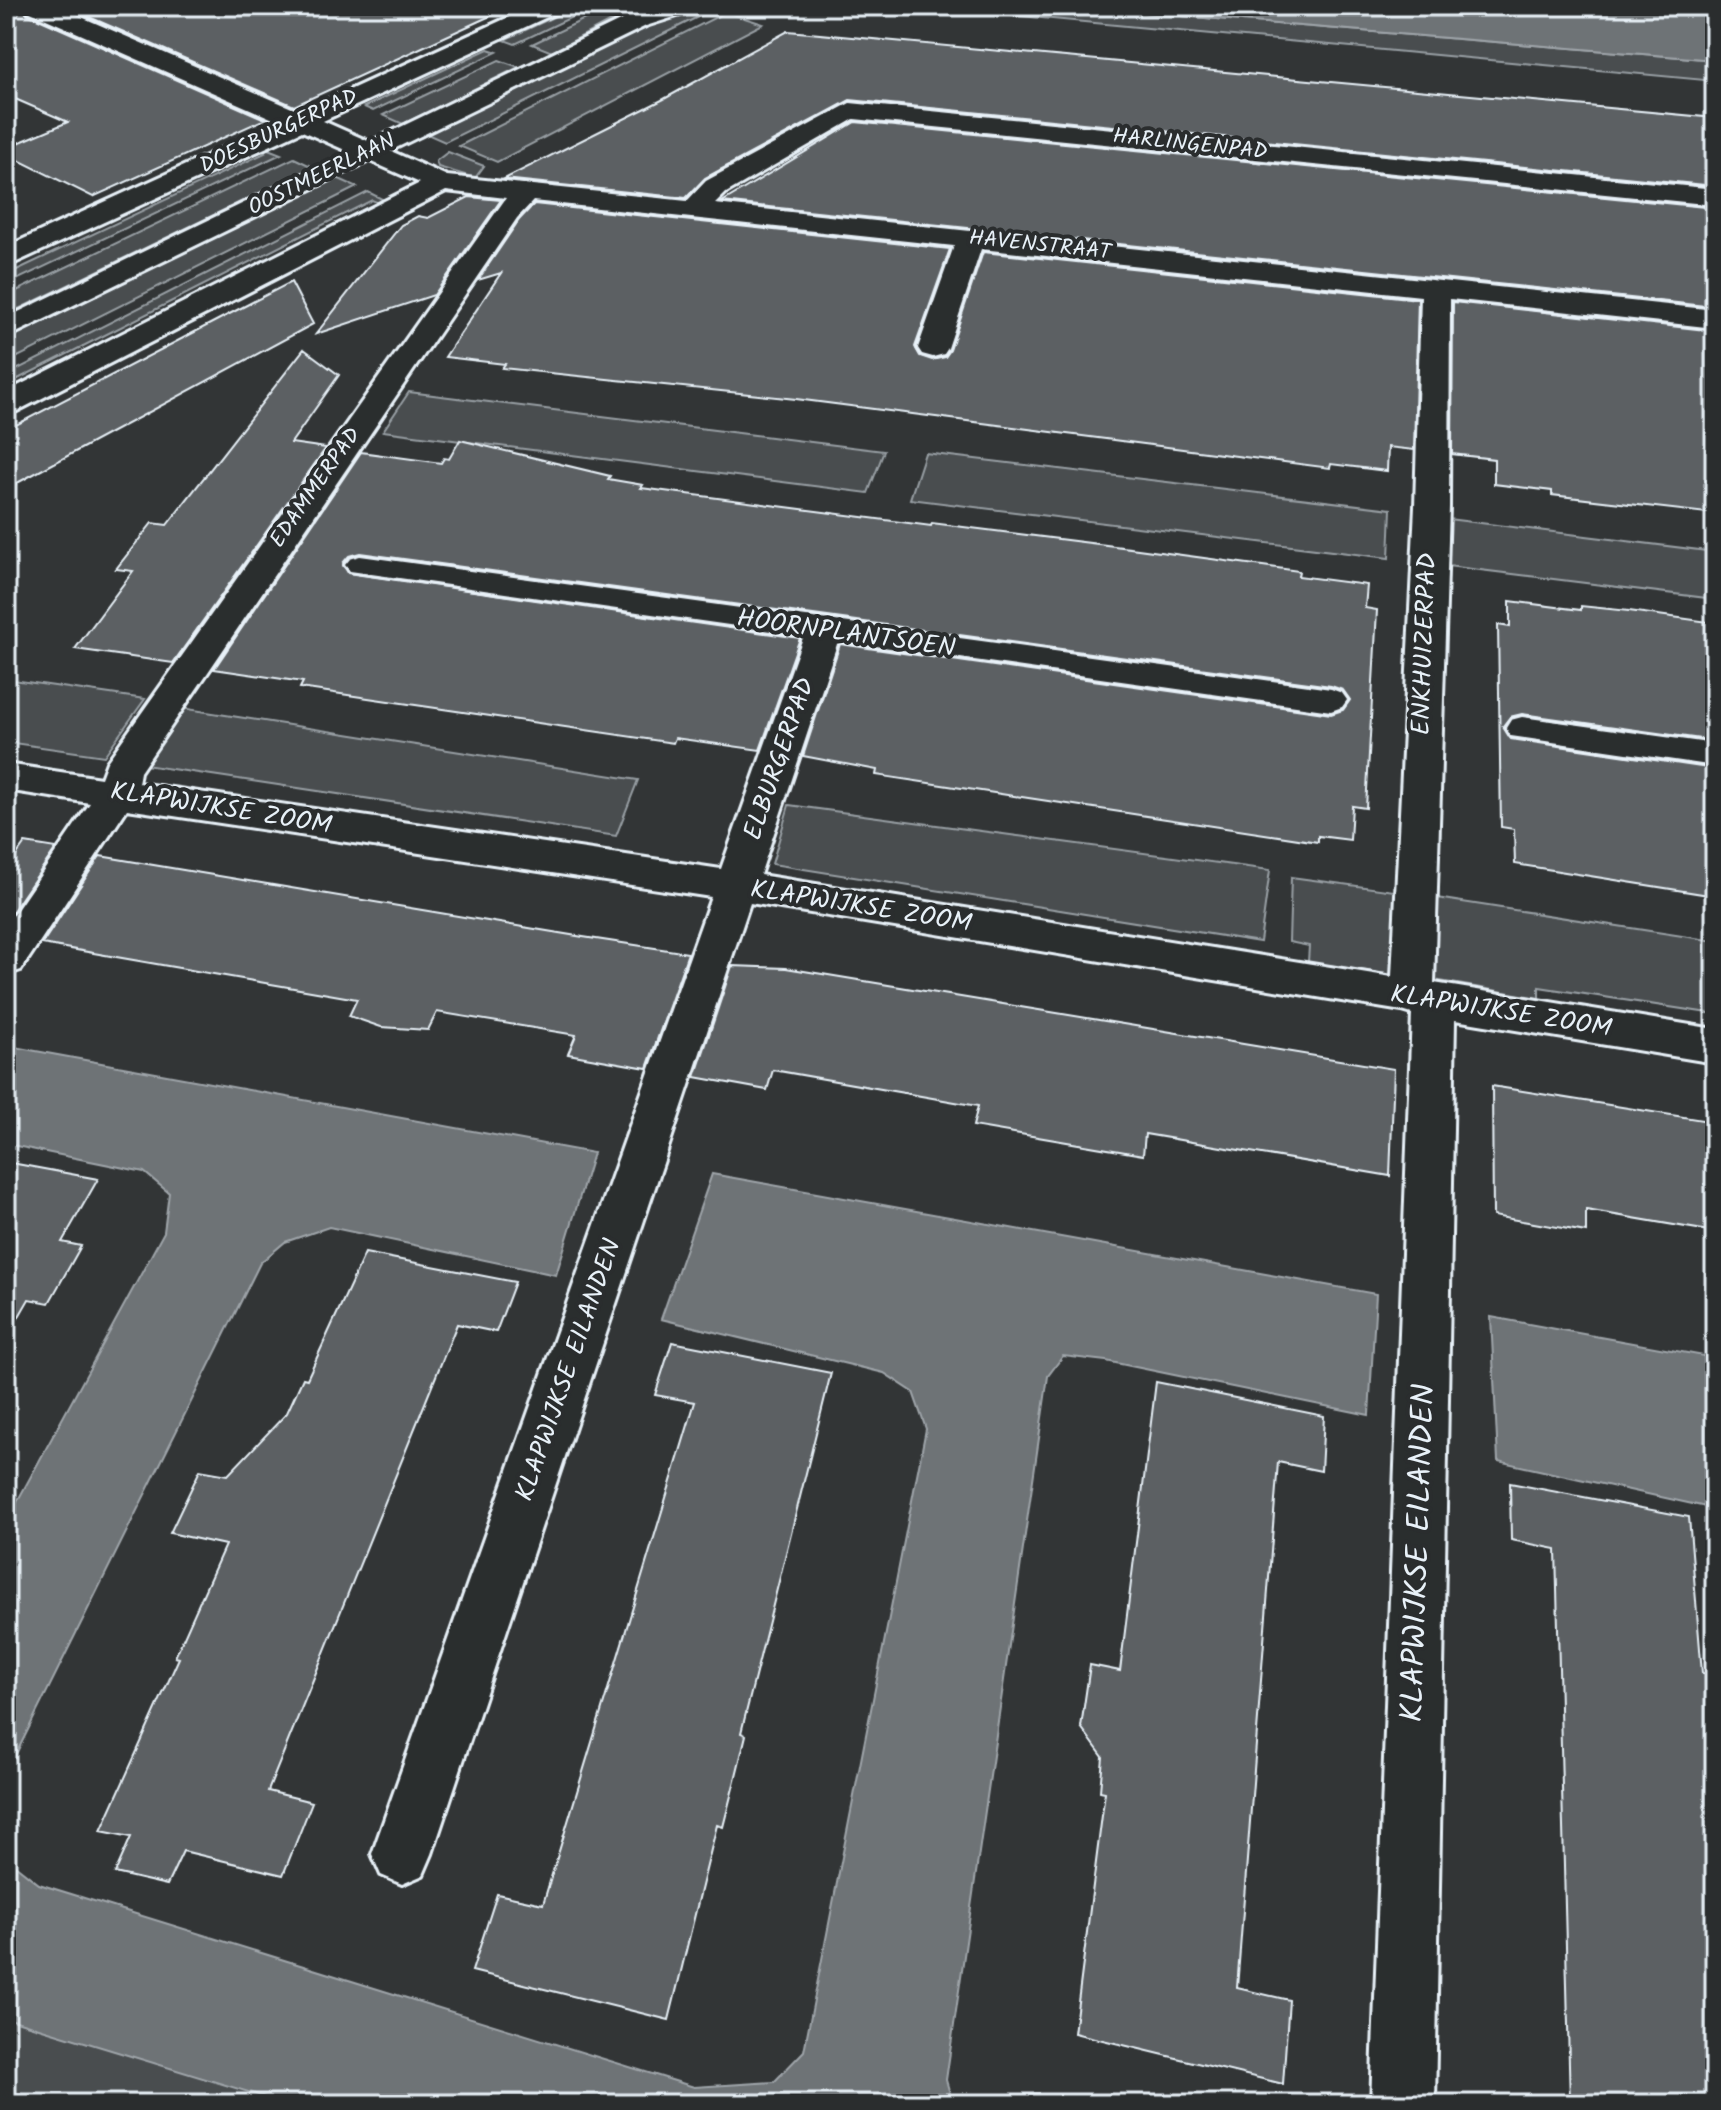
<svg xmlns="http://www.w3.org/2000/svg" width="1721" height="2110" font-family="Kalam,sans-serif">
	<rect width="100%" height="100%" fill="#323536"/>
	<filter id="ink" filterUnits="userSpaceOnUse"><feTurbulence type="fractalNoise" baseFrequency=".0125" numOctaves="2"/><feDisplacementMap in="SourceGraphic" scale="16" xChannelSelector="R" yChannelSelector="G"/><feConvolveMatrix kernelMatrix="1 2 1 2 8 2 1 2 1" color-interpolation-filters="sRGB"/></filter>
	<g filter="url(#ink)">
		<!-- green -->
		<path fill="#494d4f" stroke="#989fa4" stroke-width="2" d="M 577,6 L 595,6 L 515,44 L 504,40 Z
			M 612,6 L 639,6 L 552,52 L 532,44 Z
			M 699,6 L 716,8 L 445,142 L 427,134 L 638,30 Z
			M 913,6 L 1058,6 L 1715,60 L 1715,81 Z
			M 726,12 L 763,24 L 497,162 L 459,146 Z
			M 488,49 L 497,52 L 373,111 L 364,107 Z
			M 499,60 L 519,67 L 403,124 L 383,115 Z
			M 263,147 L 281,154 L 6,285 L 6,275 L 265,153 L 258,149 Z
			M 448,152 L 484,166 L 475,178 L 438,167 L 436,161 Z
			M 294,158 L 313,167 L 6,315 L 6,296 Z
			M 337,178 L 357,187 L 6,363 L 6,340 Z
			M 368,192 L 386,201 L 381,204 L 372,200 L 6,385 L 6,375 Z
			M 409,392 L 884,451 L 868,493 L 383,431 Z
			M 925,453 L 1391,509 L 1389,558 L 910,499 Z
			M 1448,519 L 1715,552 L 1715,599 L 1448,566 Z
			M 6,679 L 145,699 L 104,756 L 6,742 Z
			M 181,708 L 638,780 L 616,836 L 145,765 Z
			M 789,805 L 1270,870 L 1260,942 L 772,864 Z
			M 1291,877 L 1402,892 L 1399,976 L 1308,962 L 1309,946 L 1289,942 Z
			M 1430,897 L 1715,941 L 1715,1014 L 1539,987 L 1539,998 L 1428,979 Z
			M 6,2003 L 342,2104 L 6,2104 Z"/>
		<!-- water -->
		<path fill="#6e7376" stroke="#9fa5aa" stroke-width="2" d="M 1058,6 L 1715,6 L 1715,60 Z
			M 14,1047 L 593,1153 L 556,1275 L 329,1227 L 285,1242 L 260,1263 L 6,1774 L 6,1522 L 164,1232 L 169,1193 L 144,1172 L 6,1144 L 6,1059 Z
			M 712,1174 L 1376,1294 L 1369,1415 L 1106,1361 L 1063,1356 L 1048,1376 L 946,2080 L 953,2104 L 288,2104 L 6,2018 L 6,1858 L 39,1884 L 694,2087 L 774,2082 L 804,2051 L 926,1429 L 913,1392 L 884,1373 L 661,1319 Z
			M 1491,1317 L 1715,1358 L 1715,1509 L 1498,1461 Z"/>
		<!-- building -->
		<path fill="#5c6063" stroke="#e8f1f8" stroke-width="2" d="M 6,6 L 21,6 L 27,14 L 265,119 L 93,197 L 6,154 L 6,148 L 68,122 L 6,95 Z
			M 64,6 L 512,6 L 294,106 Z
			M 788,31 L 1715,118 L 1715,186 L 850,100 L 705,178 L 686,198 L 504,179 L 664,99 Z
			M 855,122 L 1715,208 L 1715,307 L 722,202 Z
			M 469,197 L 501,200 L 434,295 L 316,334 L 401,225 L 418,216 L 428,218 Z
			M 534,204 L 950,249 L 915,347 L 920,356 L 932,360 L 945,357 L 950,350 L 983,252 L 1418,299 L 1414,450 L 1388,447 L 1387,471 L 1331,464 L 1330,468 L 796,399 L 502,368 L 505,364 L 445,357 L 501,273 L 478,280 L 519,220 Z
			M 291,282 L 313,324 L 6,489 L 6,430 Z
			M 1453,302 L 1715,331 L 1715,514 L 1552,495 L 1552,491 L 1494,484 L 1494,459 L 1452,454 Z
			M 304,349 L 339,375 L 291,443 L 326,448 L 173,663 L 75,649 L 133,571 L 116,569 L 152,523 L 167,525 Z
			M 460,440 L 610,476 L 608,479 L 643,485 L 641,488 L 931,526 L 932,523 L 1138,549 L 1299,571 L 1298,576 L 1367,585 L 1365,608 L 1377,610 L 1366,808 L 1352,806 L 1350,840 L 1318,836 L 1318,842 L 876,775 L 877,770 L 803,756 L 840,644 L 1331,714 L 1343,710 L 1350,700 L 1343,690 L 1331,686 L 360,553 L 349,556 L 343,563 L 348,573 L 800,638 L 760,750 L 675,738 L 673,743 L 300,688 L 303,682 L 214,669 L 361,452 L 441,463 L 444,458 L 449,459 Z
			M 1510,601 L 1581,610 L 1581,606 L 1629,611 L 1709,622 L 1709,626 L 1715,627 L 1715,741 L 1522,714 L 1510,717 L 1503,726 L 1511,739 L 1715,769 L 1715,896 L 1515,864 L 1514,829 L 1501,827 L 1498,625 L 1510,627 Z
			M 25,843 L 56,848 L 6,921 L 6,870 Z
			M 100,856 L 583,937 L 688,953 L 647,1068 L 568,1054 L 576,1035 L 437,1012 L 428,1030 L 381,1027 L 349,1016 L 357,999 L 42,944 Z
			M 732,966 L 786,968 L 1394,1069 L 1390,1176 L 1145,1134 L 1143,1155 L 973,1126 L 978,1106 L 773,1070 L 767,1090 L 695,1077 Z
			M 1492,1086 L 1715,1122 L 1715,1232 L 1586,1210 L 1586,1232 L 1493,1216 Z
			M 6,1162 L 98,1179 L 62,1242 L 81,1246 L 49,1303 L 29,1299 L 6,1339 Z
			M 365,1253 L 515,1282 L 496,1332 L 457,1324 L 268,1791 L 312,1802 L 283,1875 L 183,1851 L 167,1885 L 115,1873 L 131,1837 L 101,1831 L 179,1658 L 175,1657 L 225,1545 L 170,1533 L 200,1470 L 228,1475 L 287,1413 L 303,1378 L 307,1379 Z
			M 672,1342 L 831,1373 L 741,1733 L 746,1735 L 735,1780 L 723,1827 L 717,1825 L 669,2020 L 472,1971 L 497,1894 L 543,1904 L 695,1402 L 655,1395 Z
			M 1156,1382 L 1324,1416 L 1321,1471 L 1278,1462 L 1237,1988 L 1289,2000 L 1283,2084 L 1074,2033 L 1105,1792 L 1100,1791 L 1103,1757 L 1081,1727 L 1090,1665 L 1120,1671 Z
			M 1510,1483 L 1689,1517 L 1702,1673 L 1707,1674 L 1715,1765 L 1715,2104 L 1570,2104 L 1556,1549 L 1511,1540 Z"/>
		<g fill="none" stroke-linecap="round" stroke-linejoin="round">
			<!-- lane casing -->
			<g stroke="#e8f1f8" stroke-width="6">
				<path id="lane" d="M 360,556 L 1331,689 L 1342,693 L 1347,700 L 1342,707 L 1331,711 L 350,571 L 345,565 L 350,559 Z
					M 1522,717 L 1715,744 L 1715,766 L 1511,736 L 1506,728 L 1511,720 Z"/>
			</g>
			<!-- street casing -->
			<g stroke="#e8f1f8" stroke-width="6">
				<path id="street" d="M 24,6 L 56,6 L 301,112 L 533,6 L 564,6 L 560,11 L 323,121 L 447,176 L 687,201 L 706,181 L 850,103 L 1715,189 L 1715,205 L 854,119 L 726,193 L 715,204 L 1715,310 L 1715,328 L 1450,299 L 1449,507 L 1434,983 L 1715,1029 L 1715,1063 L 1455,1020 L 1435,2104 L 1371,2104 L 1412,1014 L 1402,1011 L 750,903 L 432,1854 L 423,1875 L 402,1884 L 381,1875 L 372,1854 L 711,897 L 127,809 L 21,970 L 6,975 L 6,926 L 90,803 L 6,790 L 6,764 L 101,778 L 107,762 L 506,198 L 446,191 L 17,411 L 6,413 L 6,392 L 420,183 L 302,131 L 6,267 L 6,247 L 280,122 L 28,11 ZM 533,201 L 954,246 L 918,348 L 922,354 L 933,357 L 944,354 L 948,348 L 981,249 L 1421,296 L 1415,507 L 1392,977 L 760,875 L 841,632 L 836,624 L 823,621 L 810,624 L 805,632 L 721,869 L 138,783 L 140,772 L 517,218 Z"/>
			</g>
			<!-- secondary casing -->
			<g stroke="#e8f1f8" stroke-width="6">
				<path id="secondary" d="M 661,6 L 697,6 L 693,11 L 646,26 L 6,338 L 6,318 L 630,16 Z"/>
			</g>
			<!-- lane -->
			<use href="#lane" fill="#2a2d2e" fill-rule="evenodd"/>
			<!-- street -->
			<use href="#street" fill="#2a2d2e" fill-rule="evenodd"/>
			<!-- secondary -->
			<use href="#secondary" fill="#2a2d2e" fill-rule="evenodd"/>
		</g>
	</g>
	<g text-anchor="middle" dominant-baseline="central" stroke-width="8" stroke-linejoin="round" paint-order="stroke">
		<!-- far-street labels -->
		<g font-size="22" fill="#e8f1f8" stroke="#2a2d2e">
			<text transform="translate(279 132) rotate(-25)">DOESBURGERPAD</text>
			<text transform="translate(1190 145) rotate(6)">HARLINGENPAD</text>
			<text transform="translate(322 175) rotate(-26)">OOSTMEERLAAN</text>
			<text transform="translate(1040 246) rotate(6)">HAVENSTRAAT</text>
			<text transform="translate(316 488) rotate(-55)">EDAMMERPAD</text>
		</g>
		<!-- street labels -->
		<g font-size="26" fill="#e8f1f8" stroke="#2a2d2e">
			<text transform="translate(846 634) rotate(8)">HOORNPLANTSOEN</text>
			<text transform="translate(1425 644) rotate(-88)">ENKHUIZERPAD</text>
			<text transform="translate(780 759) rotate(-71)">ELBURGERPAD</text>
			<text transform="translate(221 809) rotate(9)">KLAPWIJKSE ZOOM</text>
			<text transform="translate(861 907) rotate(9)">KLAPWIJKSE ZOOM</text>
			<text transform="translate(1501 1012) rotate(9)">KLAPWIJKSE ZOOM</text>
			<text transform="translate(569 1370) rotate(-71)">KLAPWIJKSE EILANDEN</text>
		</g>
		<!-- near-street labels -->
		<g font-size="32" fill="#e8f1f8" stroke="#2a2d2e">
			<text transform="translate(1419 1553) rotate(-88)">KLAPWIJKSE EILANDEN</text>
		</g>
	</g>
	<!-- margin -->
	<rect width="1721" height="2110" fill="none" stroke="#2a2d2e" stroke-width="32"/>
	<rect x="16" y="16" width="1689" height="2078" fill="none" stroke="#e8f1f8" stroke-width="3" filter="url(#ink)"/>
</svg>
